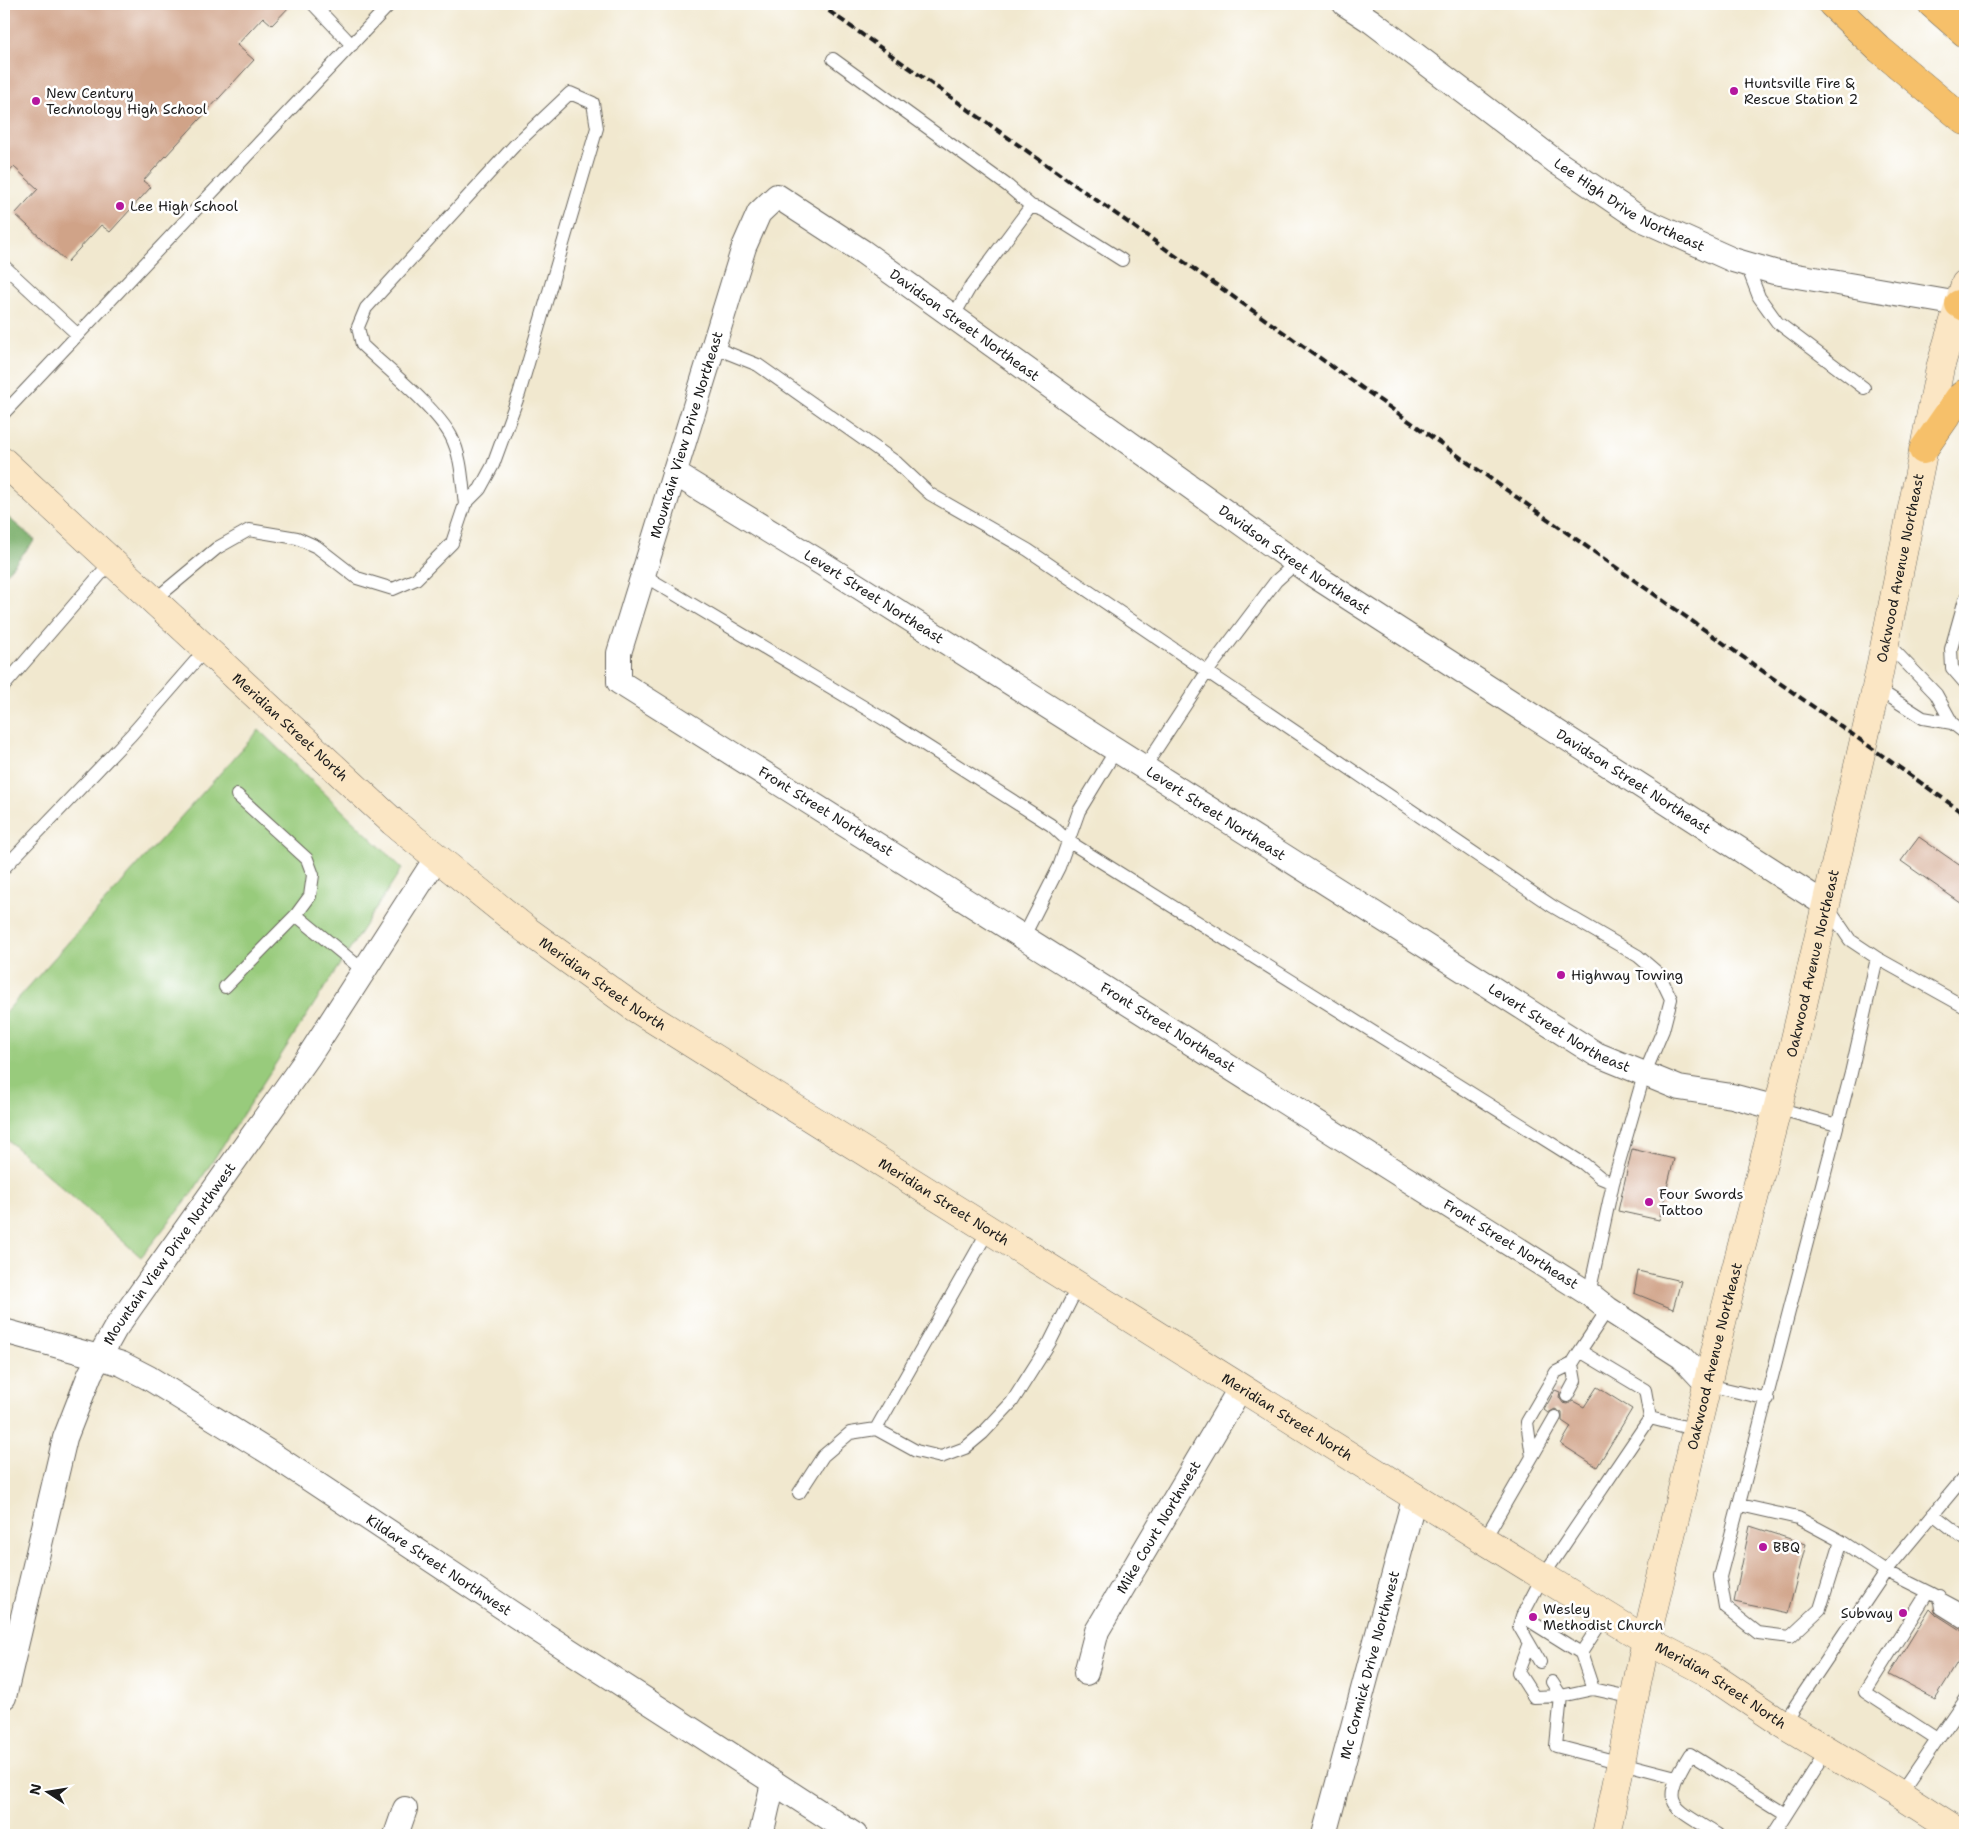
<svg xmlns="http://www.w3.org/2000/svg" width="1969" height="1839" font-family="'Shantell Sans',sans-serif">
	<rect width="100%" height="100%" fill="#fff"/>
	<filter id="ink" filterUnits="userSpaceOnUse"><feTurbulence type="fractalNoise" baseFrequency=".02" numOctaves="2"/><feDisplacementMap in="SourceGraphic" scale="10" xChannelSelector="R" yChannelSelector="G"/><feConvolveMatrix kernelMatrix="1 2 1 2 8 2 1 2 1" color-interpolation-filters="sRGB"/></filter>
	<filter id="wash" filterUnits="userSpaceOnUse"><feTurbulence type="fractalNoise" baseFrequency=".0096" numOctaves="4" result="noise"/><feDisplacementMap in="SourceGraphic" scale="20" xChannelSelector="R" yChannelSelector="G"/><feGaussianBlur stdDeviation="1.12" result="paint"/><feColorMatrix in="noise" values="0 0 0 0 0 0 0 0 0 0 0 0 0 0 0 0 0 1.4 0 .05"/><feComposite in="paint" operator="in"/></filter>
	<g filter="url(#wash)">
		<rect width="100%" height="100%" fill="#f1e8cf"/>
		<!-- green -->
		<path fill="#98cb7b" stroke="#5a744c" d="M 259,730 L 402,868 L 192,1193 L 141,1257 L 4,1137 L 4,1014 Z"/>
		<!-- forest -->
		<path fill="#7aaf6b" stroke="#4b6644" d="M 4,514 L 35,540 L 4,576 Z"/>
		<g id="blocks">
			<!-- building -->
			<path fill="#d0a388" d="M 4,4 L 292,4 L 272,25 L 263,17 L 237,45 L 254,60 L 143,181 L 151,187 L 110,232 L 101,225 L 67,262 L 15,214 L 38,189 L 14,167 L 4,178 Z
				M 1919,837 L 1965,869 L 1965,906 L 1901,861 Z
				M 1632,1149 L 1674,1159 L 1659,1220 L 1618,1211 Z
				M 1638,1271 L 1681,1281 L 1673,1309 L 1634,1293 Z
				M 1597,1387 L 1632,1409 L 1597,1467 L 1561,1444 L 1571,1427 L 1562,1421 L 1562,1413 L 1555,1409 L 1548,1413 L 1544,1410 L 1555,1390 L 1560,1392 L 1559,1397 L 1563,1403 L 1568,1404 L 1573,1401 L 1584,1407 Z
				M 1750,1526 L 1806,1544 L 1788,1613 L 1734,1602 Z
				M 1930,1608 L 1937,1615 L 1965,1633 L 1965,1651 L 1935,1699 L 1889,1675 Z"/>
		</g>
	</g>
	<g filter="url(#ink)">
		<use href="#blocks" fill-opacity="0" stroke="#67635b" stroke-width="1"/>
		<g fill="none" stroke-linecap="round" stroke-linejoin="round">
			<!-- lane casing -->
			<g stroke="#67635b" stroke-width="14">
				<path id="lane" d="M 313,4 L 352,45
					M 833,59 L 1008,186 L 1031,206 L 1043,210 L 1122,260
					M 570,93 L 593,103 L 597,128 L 519,394 L 493,465 L 480,489 L 465,504 C 462,482 462,457 451,436 C 435,407 387,369 362,345 L 358,327 L 366,308 L 515,145 Z
					M 1746,263 L 1759,297 L 1777,322 L 1864,388
					M 4,266 L 78,335
					M 953,317 L 969,289 L 1031,206
					M 713,347 L 758,365 L 897,463 L 930,494 L 1028,550 L 1552,906 L 1638,956 L 1659,974 L 1671,999 L 1663,1030 L 1644,1075 L 1613,1183 L 1589,1294
					M 4,413 L 390,4
					M 643,575 L 887,721 L 1051,825 L 1068,841 L 1584,1164 L 1601,1178 L 1613,1183
					M 1965,599 L 1951,649 L 1952,668 L 1965,683
					M 153,601 L 217,548 L 249,530 L 297,538 L 317,547 L 357,578 L 393,589 L 416,579 L 452,543 L 465,504
					M 1886,642 L 1936,694 L 1952,723 L 1965,733
					M 4,686 L 111,562
					M 1876,688 L 1923,718 L 1952,723
					M 1144,768 L 1207,672 L 1276,581 L 1297,562
					M 237,795 L 307,859 L 313,875 L 310,896 L 296,915
					M 4,868 L 131,735 L 206,649
					M 1828,908 L 1850,940 L 1877,958 L 1965,1007
					M 1024,936 L 1059,867 L 1079,811 L 1116,750
					M 225,987 L 296,915 L 364,971
					M 1777,1108 L 1837,1125
					M 1608,1309 L 1580,1351 L 1645,1390 L 1650,1418
					M 1708,1385 L 1768,1399
					M 1567,1396 L 1575,1381 L 1572,1364
					M 876,1429 L 988,1231
					M 1532,1457 L 1555,1417
					M 799,1493 L 823,1456 L 850,1433 L 876,1429 L 916,1451 L 941,1457 L 965,1448 L 983,1433 L 1012,1402 L 1050,1342 L 1078,1286
					M 1740,1505 L 1798,1518 L 1841,1541 L 1886,1571 L 1928,1592
					M 1933,1514 L 1965,1539
					M 1484,1540 L 1532,1457 L 1527,1422 L 1556,1372 L 1572,1364 L 1580,1351
					M 1841,1541 L 1820,1609 L 1790,1637 L 1758,1633 L 1725,1607 L 1720,1577 L 1851,1073 L 1877,958
					M 1939,1596 L 1941,1608 L 1965,1623
					M 1522,1616 L 1519,1626 L 1540,1662
					M 1529,1643 L 1518,1672 L 1534,1697 L 1561,1696 L 1552,1682
					M 1581,1653 L 1522,1616 L 1543,1576 L 1650,1418 L 1697,1430
					M 1593,1689 L 1581,1653 L 1606,1615
					M 1634,1698 L 1593,1689 L 1561,1696 L 1556,1746 L 1676,1777
					M 1783,1724 L 1886,1571 L 1965,1476
					M 1937,1739 L 1865,1692 L 1928,1592 L 1965,1612
					M 1900,1794 L 1965,1699
					M 1718,1835 C 1673,1806 1657,1807 1690,1754 L 1786,1814
					M 1773,1835 L 1827,1750"/>
			</g>
			<!-- street casing -->
			<g stroke="#67635b" stroke-width="26">
				<g id="street">
					<path id="s1" d="M 1345,4 L 1371,21 L 1555,161 L 1639,218 L 1733,260 L 1774,272 L 1959,304"/>
					<path id="s2" d="M 674,473 L 823,564 L 1596,1054 L 1679,1088 L 1732,1096 L 1777,1108"/>
					<path id="s3" d="M 4,1331 L 99,1357 L 122,1364 L 149,1378 L 270,1453 L 516,1616 L 855,1835"/>
					<path id="s4" d="M 1708,1385 L 1682,1357 L 1608,1309 L 1589,1294 L 619,682 L 619,653 L 744,247 L 759,213 L 777,196 L 863,252 L 1312,574 L 1826,905"/>
					<path id="s5" d="M 1086,1673 L 1097,1631 L 1241,1387"/>
					<path id="s6" d="M 4,1697 L 65,1438 L 90,1374 L 115,1329 L 309,1056 L 437,857"/>
					<path d="M 396,1835 L 405,1809"/>
					<path d="M 761,1835 L 773,1783"/>
					<path id="s7" d="M 1324,1835 L 1415,1495"/>
				</g>
			</g>
			<!-- secondary casing -->
			<g stroke="#67635b" stroke-width="29">
				<g id="secondary">
					<path id="s8" d="M 4,462 L 393,822 L 528,931 L 635,1008 L 1484,1540 L 1646,1640 L 1703,1670 L 1783,1724 L 1900,1794 L 1964,1835"/>
					<path id="s9" d="M 1606,1835 L 1646,1640 L 1723,1318 L 1792,1052 L 1876,688 L 1940,368 L 1965,284"/>
				</g>
			</g>
			<!-- highway casing -->
			<g stroke="#67635b" stroke-width="29">
				<path id="highway" d="M 1832,4 L 1879,49 L 1965,121
					M 1932,4 L 1965,33
					M 1959,304 L 1965,307
					M 1923,450 L 1959,398 L 1965,393"/>
			</g>
			<!-- lane -->
			<use href="#lane" stroke="#fff" stroke-width="12"/>
			<!-- street -->
			<use href="#street" stroke="#fff" stroke-width="24"/>
			<!-- secondary -->
			<use href="#secondary" stroke="#fbe6c4" stroke-width="28"/>
			<!-- highway -->
			<use href="#highway" stroke="#f6c06b" stroke-width="28"/>
			<!-- rail -->
			<path stroke="#1c1c1c" stroke-width="4" stroke-dasharray="8 4" stroke-linecap="butt" d="M 819,4 L 1965,814"/>
		</g>
	</g>
	<!-- markers -->
	<g fill="#b5179e" stroke="#fff" stroke-width="2">
		<circle cx="1734" cy="91" r="5"/>
		<circle cx="36" cy="101" r="5"/>
		<circle cx="120" cy="206" r="5"/>
		<circle cx="1561" cy="975" r="5"/>
		<circle cx="1649" cy="1202" r="5"/>
		<circle cx="1763" cy="1547" r="5"/>
		<circle cx="1903" cy="1613" r="5"/>
		<circle cx="1533" cy="1617" r="5"/>
	</g>
	<g text-anchor="middle" dominant-baseline="central" stroke-width="5" stroke-linejoin="round" paint-order="stroke">
		<!-- poi labels -->
		<g font-size="14" fill="#1c1c1c" stroke="#fff" text-anchor="start">
			<text x="1744" y="83">Huntsville Fire &amp;<tspan x="1744" dy="16">Rescue Station 2</tspan></text>
			<text x="46" y="93">New Century<tspan x="46" dy="16">Technology High School</tspan></text>
			<text x="130" y="206">Lee High School</text>
			<text x="1571" y="975">Highway Towing</text>
			<text x="1659" y="1194">Four Swords<tspan x="1659" dy="16">Tattoo</tspan></text>
			<text x="1773" y="1547">BBQ</text>
			<text x="1543" y="1609">Wesley<tspan x="1543" dy="16">Methodist Church</tspan></text>
			<text x="1893" y="1613" text-anchor="end">Subway</text>
		</g>
		<!-- street labels -->
		<g font-size="14" fill="#1c1c1c" stroke="#fff">
			<text stroke="none"><textPath href="#s1" startOffset="349">Lee High Drive Northeast</textPath></text>
			<text stroke="none"><textPath href="#s4" startOffset="2041">Davidson Street Northeast</textPath></text>
			<text stroke="none"><textPath href="#s4" startOffset="1555">Mountain View Drive Northeast</textPath></text>
			<text stroke="none"><textPath href="#s4" startOffset="2446">Davidson Street Northeast</textPath></text>
			<text stroke="none"><textPath href="#s9" startOffset="1301">Oakwood Avenue Northeast</textPath></text>
			<text stroke="none"><textPath href="#s2" startOffset="235">Levert Street Northeast</textPath></text>
			<text stroke="none"><textPath href="#s8" startOffset="390">Meridian Street North</textPath></text>
			<text stroke="none"><textPath href="#s4" startOffset="2851">Davidson Street Northeast</textPath></text>
			<text transform="translate(826 811) rotate(32)">Front Street Northeast</text>
			<text stroke="none"><textPath href="#s2" startOffset="640">Levert Street Northeast</textPath></text>
			<text stroke="none"><textPath href="#s9" startOffset="896">Oakwood Avenue Northeast</textPath></text>
			<text stroke="none"><textPath href="#s8" startOffset="795">Meridian Street North</textPath></text>
			<text transform="translate(1168 1027) rotate(32)">Front Street Northeast</text>
			<text stroke="none"><textPath href="#s2" startOffset="1045">Levert Street Northeast</textPath></text>
			<text stroke="none"><textPath href="#s8" startOffset="1200">Meridian Street North</textPath></text>
			<text transform="translate(1511 1244) rotate(32)">Front Street Northeast</text>
			<text stroke="none"><textPath href="#s6" startOffset="479">Mountain View Drive Northwest</textPath></text>
			<text stroke="none"><textPath href="#s9" startOffset="491">Oakwood Avenue Northeast</textPath></text>
			<text stroke="none"><textPath href="#s8" startOffset="1605">Meridian Street North</textPath></text>
			<text stroke="none"><textPath href="#s5" startOffset="164">Mike Court Northwest</textPath></text>
			<text stroke="none"><textPath href="#s3" startOffset="498">Kildare Street Northwest</textPath></text>
			<text stroke="none"><textPath href="#s7" startOffset="176">Mc Cormick Drive Northwest</textPath></text>
			<text stroke="none"><textPath href="#s8" startOffset="2115">Meridian Street North</textPath></text>
		</g>
	</g>
	<!-- margin -->
	<rect width="1969" height="1839" fill="none" stroke="#fff" stroke-width="20"/>
	<!-- north arrow -->
	<g transform="translate(48 1792) rotate(282)" stroke="#ffffff" stroke-width="4" paint-order="stroke">
	<path d="M0-4L9 19L0 12L-9 19Z" fill="#1c1c1c"/>
	<text y="-8" font-size="14" font-weight="bold" text-anchor="middle" fill="#1c1c1c">N</text>
	</g>
</svg>
